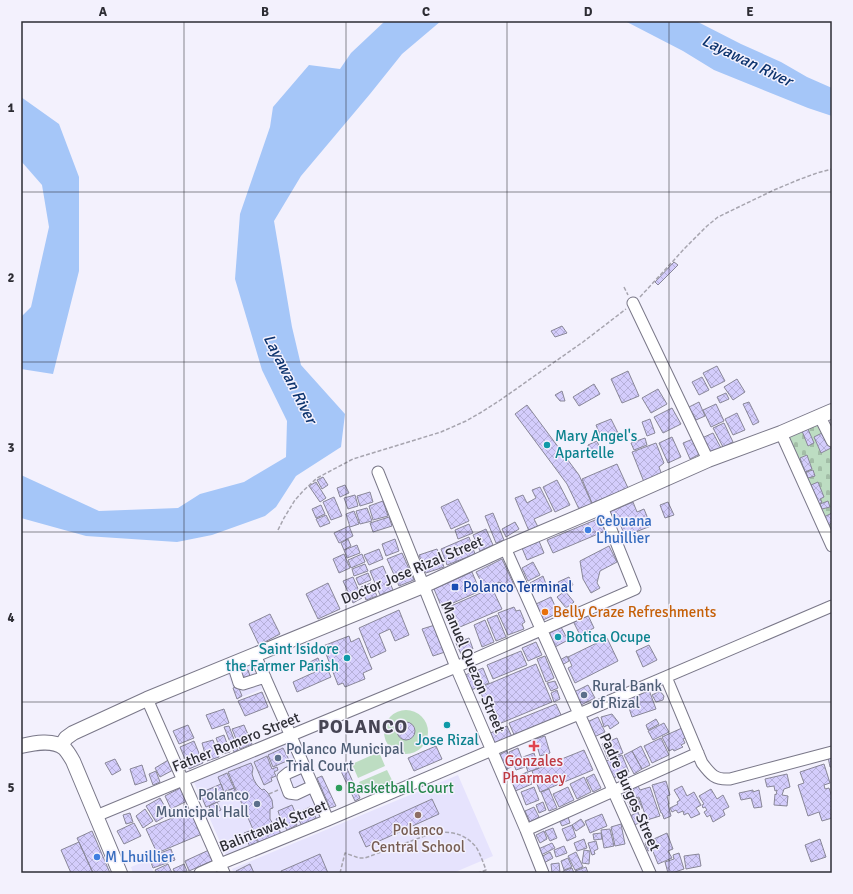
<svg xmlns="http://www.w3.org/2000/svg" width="853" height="894" font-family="Signika,sans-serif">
	<defs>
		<pattern id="cemetery-stones" width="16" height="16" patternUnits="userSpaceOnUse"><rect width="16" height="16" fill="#bdddc2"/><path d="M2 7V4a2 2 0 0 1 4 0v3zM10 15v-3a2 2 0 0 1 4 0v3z" fill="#a3bea7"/></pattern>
		<pattern id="building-cross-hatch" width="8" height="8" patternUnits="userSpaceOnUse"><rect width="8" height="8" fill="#d4cdfc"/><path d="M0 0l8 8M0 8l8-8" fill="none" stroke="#b6b0d9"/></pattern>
	</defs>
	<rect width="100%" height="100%" fill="#f3f1fd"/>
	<!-- built -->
	<path fill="#e6e3fd" d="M 251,662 L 262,689 L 237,699 L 227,672 Z
		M 289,741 L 323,818 L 227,858 L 193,780 Z
		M 458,775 L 493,856 L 453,873 L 234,873 L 232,869 Z
		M 148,860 L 154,873 L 133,873 L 131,867 Z"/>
	<!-- cemetery -->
	<path fill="url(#cemetery-stones)" d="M 825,420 L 832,435 L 832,533 L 788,438 Z"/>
	<!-- park -->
	<path fill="#bdddc2" d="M384 732a22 22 0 1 1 44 0a22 22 0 1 1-44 0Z
		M 379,752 L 385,766 L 358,778 L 352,764 Z
		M 387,770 L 393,782 L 365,794 L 359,782 Z"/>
	<!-- water -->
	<path fill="#a5c6f8" d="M 385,21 L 441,21 L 402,54 L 370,94 L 301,176 L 274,221 L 292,327 L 301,365 L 345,414 L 341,447 L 296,476 L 276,507 L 265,516 L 212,535 L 177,542 L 86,536 L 21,518 L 21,475 L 99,511 L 178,508 L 200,494 L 244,482 L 286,457 L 287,421 L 262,370 L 235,279 L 240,214 L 270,127 L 273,107 L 309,65 L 340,69 L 351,53 Z
		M 625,21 L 696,21 L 741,44 L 781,62 L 807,77 L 832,88 L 832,116 L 808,108 L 714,70 L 683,51 Z
		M 21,97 L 59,124 L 79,177 L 79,271 L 53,374 L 21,369 L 21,317 L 31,307 L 49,227 L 42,185 L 21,161 Z"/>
	<!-- building -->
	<path fill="url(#building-cross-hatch)" stroke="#898798" d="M 674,262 L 678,265 L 658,285 L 655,282 Z
		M 562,326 L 567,333 L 555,337 L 551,331 Z
		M 717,366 L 725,381 L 711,388 L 703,373 Z
		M 628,371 L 639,396 L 622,403 L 611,379 Z
		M 702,377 L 709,390 L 699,395 L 692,382 Z
		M 737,379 L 745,392 L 733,400 L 724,387 Z
		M 594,384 L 600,394 L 579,406 L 573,397 Z
		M 658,389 L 667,404 L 651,413 L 642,398 Z
		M 562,391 L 565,401 L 560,401 L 555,395 Z
		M 726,393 L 729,399 L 720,403 L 717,397 Z
		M 699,402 L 705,416 L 696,420 L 693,414 L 688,416 L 685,409 Z
		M 749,402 L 759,422 L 753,425 L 743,404 Z
		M 716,404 L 724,421 L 711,427 L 703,410 Z
		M 527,405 L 579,475 L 592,504 L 579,509 L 567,484 L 515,414 Z
		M 672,408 L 681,424 L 663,433 L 654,417 Z
		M 737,413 L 745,430 L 733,435 L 725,419 Z
		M 611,419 L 618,433 L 602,440 L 596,425 Z
		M 650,419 L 655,433 L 647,436 L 642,422 Z
		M 724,423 L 733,442 L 723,447 L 713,428 Z
		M 808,429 L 814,443 L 808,446 L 802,431 Z
		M 824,432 L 831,448 L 821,453 L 814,437 Z
		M 713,433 L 721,448 L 710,454 L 702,438 Z
		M 672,437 L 681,457 L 668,463 L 659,443 Z
		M 645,438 L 647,445 L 634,450 L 631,443 Z
		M 693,439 L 700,454 L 690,459 L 683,443 Z
		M 597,441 L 601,451 L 592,455 L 588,445 Z
		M 656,443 L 664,463 L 659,467 L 662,475 L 644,482 L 632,452 Z
		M 807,455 L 812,469 L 805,472 L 800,458 Z
		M 617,464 L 628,488 L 592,503 L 582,479 Z
		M 813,470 L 815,476 L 808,478 L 806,472 Z
		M 323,477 L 328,485 L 322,489 L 317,480 Z
		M 557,480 L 570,505 L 555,512 L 543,487 Z
		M 316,482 L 326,498 L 320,502 L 309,486 Z
		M 818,482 L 824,497 L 820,499 L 822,502 L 819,504 L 811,485 Z
		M 345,485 L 349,493 L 340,497 L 337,488 Z
		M 540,487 L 552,511 L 534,519 L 538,527 L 529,531 L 515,498 L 523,495 L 527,503 L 536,498 L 532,490 Z
		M 370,492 L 373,502 L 360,506 L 357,496 Z
		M 355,495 L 358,506 L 348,509 L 344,498 Z
		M 334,497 L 342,516 L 331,520 L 323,502 Z
		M 458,499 L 469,521 L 451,529 L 441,507 Z
		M 383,501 L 388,516 L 373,520 L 369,506 Z
		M 828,501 L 830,507 L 822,509 L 820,504 Z
		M 633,502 L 637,512 L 644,509 L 651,526 L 625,536 L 620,524 L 613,526 L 607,513 Z
		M 668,502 L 674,515 L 665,518 L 660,505 Z
		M 321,505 L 325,514 L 316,518 L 312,509 Z
		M 367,508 L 372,521 L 360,524 L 356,511 Z
		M 354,511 L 359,524 L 350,527 L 346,514 Z
		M 493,513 L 504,540 L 496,543 L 485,516 Z
		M 832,513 L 832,523 L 828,525 L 824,517 Z
		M 326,515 L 330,523 L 320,527 L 316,519 Z
		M 389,517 L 392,526 L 373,532 L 370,523 Z
		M 600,518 L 605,531 L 553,553 L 547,540 Z
		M 515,522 L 519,529 L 506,537 L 502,529 Z
		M 469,524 L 473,533 L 458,539 L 455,530 Z
		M 349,526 L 353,536 L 339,543 L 334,533 Z
		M 486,529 L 493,545 L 480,551 L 473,535 Z
		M 469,537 L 475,554 L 447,565 L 441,549 Z
		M 348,539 L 351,546 L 344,550 L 341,543 Z
		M 395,539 L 399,551 L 386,556 L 382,544 Z
		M 539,541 L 544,553 L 527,560 L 522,548 Z
		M 357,545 L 360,553 L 347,558 L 344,550 Z
		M 609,546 L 617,562 L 600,571 L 597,583 L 600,588 L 591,593 L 583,579 L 580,561 Z
		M 379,549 L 383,559 L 369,565 L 364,555 Z
		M 437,549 L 444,567 L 426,573 L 419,555 Z
		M 402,553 L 414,580 L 399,586 L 387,559 Z
		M 344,554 L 350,568 L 339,573 L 333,559 Z
		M 362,554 L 365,562 L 351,568 L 348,560 Z
		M 502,559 L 515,587 L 505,592 L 500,582 L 485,589 L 476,572 Z
		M 533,562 L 540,575 L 528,581 L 522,568 Z
		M 365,564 L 368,571 L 354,576 L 352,569 Z
		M 383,566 L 393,590 L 380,595 L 370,571 Z
		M 472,572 L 480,591 L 442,608 L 434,589 Z
		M 368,573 L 371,580 L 359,585 L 356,578 Z
		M 543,576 L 546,584 L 534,590 L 530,583 Z
		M 353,577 L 362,598 L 353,603 L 343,581 Z
		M 569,577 L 573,585 L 562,590 L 558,582 Z
		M 328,583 L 340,609 L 318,619 L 306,594 Z
		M 371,583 L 377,596 L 366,600 L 361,587 Z
		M 492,588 L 502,609 L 453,630 L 444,609 Z
		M 565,591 L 574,602 L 566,608 L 557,597 Z
		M 551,597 L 558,613 L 543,620 L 536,604 Z
		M 514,607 L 516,611 L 520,610 L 525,622 L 522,624 L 524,629 L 508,635 L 498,613 Z
		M 399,610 L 409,635 L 395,641 L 390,629 L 379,634 L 386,651 L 371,658 L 359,628 Z
		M 587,613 L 594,628 L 580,635 L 572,619 Z
		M 270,614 L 280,634 L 259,645 L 249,624 Z
		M 497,615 L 506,637 L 496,641 L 487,619 Z
		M 485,620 L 494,642 L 482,647 L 474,625 Z
		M 435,625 L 445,652 L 433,656 L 422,629 Z
		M 561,627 L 568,640 L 555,647 L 548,633 Z
		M 349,636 L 351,642 L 359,638 L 372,669 L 363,673 L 365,679 L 345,687 L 343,683 L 338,685 L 323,646 Z
		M 469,638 L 473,649 L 461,654 L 456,643 Z
		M 607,638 L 618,661 L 575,683 L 568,668 L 572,666 L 568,657 Z
		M 536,642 L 542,655 L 528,661 L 522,648 Z
		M 649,645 L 657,660 L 643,667 L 636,651 Z
		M 521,651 L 527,665 L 493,679 L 487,665 Z
		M 545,656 L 554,678 L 546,682 L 537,659 Z
		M 567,656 L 569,661 L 562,665 L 560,660 Z
		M 318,658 L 322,667 L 326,666 L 331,677 L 297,692 L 293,682 L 315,672 L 310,662 Z
		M 536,664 L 552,702 L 494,726 L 479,688 Z
		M 483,668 L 489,683 L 471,690 L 465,675 Z
		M 248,670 L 251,679 L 241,683 L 238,673 Z
		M 555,681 L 558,688 L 551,691 L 547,683 Z
		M 588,685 L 595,698 L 581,705 L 577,703 L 572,693 Z
		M 238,686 L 242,696 L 237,699 L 233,688 Z
		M 557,690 L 560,699 L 554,702 L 551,693 Z
		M 649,690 L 656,709 L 632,717 L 626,699 Z
		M 660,691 L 664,696 L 663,700 L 656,702 L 652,695 Z
		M 262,692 L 268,707 L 245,716 L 238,701 Z
		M 556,704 L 562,717 L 515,737 L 509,723 Z
		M 224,709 L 229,723 L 212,729 L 206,715 Z
		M 612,714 L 619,723 L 610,729 L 608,725 L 604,727 L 601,717 Z
		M 598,717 L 605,732 L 594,737 L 587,722 Z
		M 656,719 L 659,724 L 648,730 L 646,725 Z
		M397 731a9 9 0 1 1 18 0a9 9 0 1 1-18 0Z
		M 664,723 L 669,732 L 653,740 L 648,731 Z
		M 188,725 L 194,738 L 179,744 L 173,731 Z
		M 244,725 L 252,744 L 240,749 L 232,729 Z
		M 229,726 L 238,750 L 234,752 L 224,727 Z
		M 507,726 L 513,739 L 494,747 L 488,734 Z
		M 682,728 L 687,737 L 683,739 L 685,743 L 681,745 L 683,747 L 674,751 L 673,749 L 669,751 L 662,737 Z
		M 224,735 L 230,752 L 222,754 L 216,738 Z
		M 545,736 L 550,753 L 540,756 L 535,739 Z
		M 617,738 L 623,753 L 608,759 L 602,744 Z
		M 661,738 L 669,755 L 652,763 L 644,746 Z
		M 213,740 L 219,757 L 207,761 L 202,743 Z
		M 194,741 L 203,763 L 189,769 L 180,747 Z
		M 436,746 L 442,759 L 414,771 L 408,758 Z
		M 641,746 L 650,765 L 642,769 L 632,751 Z
		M 283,748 L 289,760 L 273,767 L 268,755 Z
		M 518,748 L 525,767 L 516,770 L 509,752 Z
		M 584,750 L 593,770 L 540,792 L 532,771 Z
		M 507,751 L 513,766 L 505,770 L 499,755 Z
		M 632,751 L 642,769 L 634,774 L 624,755 Z
		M 534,753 L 539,768 L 528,772 L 523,757 Z
		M 622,755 L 629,772 L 613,778 L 606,761 Z
		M 267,756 L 272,769 L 277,767 L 278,770 L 274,772 L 276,776 L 271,778 L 272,781 L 264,785 L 254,762 Z
		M 832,756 L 832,767 L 830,767 L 828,757 Z
		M 115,759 L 121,770 L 112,775 L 105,763 Z
		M 170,759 L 175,769 L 160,777 L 155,768 Z
		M 251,763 L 253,768 L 252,774 L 254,780 L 257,785 L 262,790 L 264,789 L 268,793 L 272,800 L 273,808 L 270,809 L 270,819 L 273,824 L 279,829 L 281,834 L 259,843 L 228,772 Z
		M 345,764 L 360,798 L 355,801 L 339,767 Z
		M 824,764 L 830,783 L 824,785 L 825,789 L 829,788 L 832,797 L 832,818 L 822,821 L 819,812 L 808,816 L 798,785 L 804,783 L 800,772 Z
		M 142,765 L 147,781 L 135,785 L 130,769 Z
		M 156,771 L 160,782 L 153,785 L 149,774 Z
		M 527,772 L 532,784 L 513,792 L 508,781 Z
		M 227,773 L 234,788 L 224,792 L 218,777 Z
		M 594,774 L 601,788 L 593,792 L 586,778 Z
		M 787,774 L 790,787 L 784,789 L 782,795 L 788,796 L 787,806 L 774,805 L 775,794 L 776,795 L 777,790 L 775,791 L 774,786 L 767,787 L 765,779 Z
		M 322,776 L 336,806 L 330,808 L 317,778 Z
		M 584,777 L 591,792 L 577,799 L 570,784 Z
		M 666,781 L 670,795 L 667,796 L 669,804 L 668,804 L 671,816 L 664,819 L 662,813 L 661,813 L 652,785 Z
		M 221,784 L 224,792 L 234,788 L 236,794 L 206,807 L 200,793 Z
		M 638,786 L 640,790 L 650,787 L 660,816 L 647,820 L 639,797 L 631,799 L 630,794 L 634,792 L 632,788 Z
		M 682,786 L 687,796 L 694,792 L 701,805 L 696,808 L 700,814 L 691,818 L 688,813 L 684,815 L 683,811 L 678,813 L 676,810 L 672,812 L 670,808 L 678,804 L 677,802 L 680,800 L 674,790 Z
		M 534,787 L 539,800 L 526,805 L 521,792 Z
		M 568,787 L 574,800 L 559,807 L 553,794 Z
		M 180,788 L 187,801 L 171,809 L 165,796 Z
		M 549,789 L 557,808 L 549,811 L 541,792 Z
		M 711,789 L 717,799 L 723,795 L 729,807 L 723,810 L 725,815 L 713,822 L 710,815 L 707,817 L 704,812 L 707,810 L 705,807 L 703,808 L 702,805 L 704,804 L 699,796 Z
		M 753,790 L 753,792 L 759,790 L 762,807 L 754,808 L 751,798 L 741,800 L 739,793 Z
		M 160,798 L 169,814 L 156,822 L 146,806 Z
		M 638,798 L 642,808 L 632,812 L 628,802 Z
		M 432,799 L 439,814 L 366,847 L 359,832 Z
		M 217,802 L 221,810 L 212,814 L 209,806 Z
		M 543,802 L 546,810 L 539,813 L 536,805 Z
		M 292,805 L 295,812 L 292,814 L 297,825 L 287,830 L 283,823 L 279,825 L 276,819 L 280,817 L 278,811 Z
		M 310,807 L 316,818 L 302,826 L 296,814 Z
		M 534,807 L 539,817 L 530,822 L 525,811 Z
		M 145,809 L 153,821 L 143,828 L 136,816 Z
		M 191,810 L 202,834 L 157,853 L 146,829 Z
		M 638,812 L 642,822 L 634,825 L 630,816 Z
		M 130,813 L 133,822 L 126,824 L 123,815 Z
		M 602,814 L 607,826 L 590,833 L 585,821 Z
		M 568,817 L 570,823 L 562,826 L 559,820 Z
		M 581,819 L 585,825 L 576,831 L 572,825 Z
		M 134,823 L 141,836 L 124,844 L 117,831 Z
		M 621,824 L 625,844 L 615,846 L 611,827 Z
		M 572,825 L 576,837 L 567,841 L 562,829 Z
		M 553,828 L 557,838 L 550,841 L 545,831 Z
		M 610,829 L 614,846 L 604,848 L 601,830 Z
		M 252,830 L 258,843 L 250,847 L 244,833 Z
		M 92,831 L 110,873 L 93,873 L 77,838 Z
		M 544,831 L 547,839 L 540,843 L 536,835 Z
		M 601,833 L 602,839 L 594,840 L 593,834 Z
		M 667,833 L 673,849 L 668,851 L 672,858 L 658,864 L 652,849 L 648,851 L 645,843 Z
		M 584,839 L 587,848 L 577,851 L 574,843 Z
		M 820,839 L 826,857 L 811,862 L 805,845 Z
		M 596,841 L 598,849 L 594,851 L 595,854 L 592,855 L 588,843 Z
		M 79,842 L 93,873 L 71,873 L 61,850 Z
		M 552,843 L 555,848 L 539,856 L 536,850 Z
		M 564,846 L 567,853 L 556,857 L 554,850 Z
		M 171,849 L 175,860 L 153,868 L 149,857 Z
		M 209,850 L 214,860 L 189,871 L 185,861 Z
		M 584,850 L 590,851 L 589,864 L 582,863 Z
		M 550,852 L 553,858 L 542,864 L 539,858 Z
		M 576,852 L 583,867 L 575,870 L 568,856 Z
		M 679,853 L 684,869 L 672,873 L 668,873 L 665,862 L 674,859 L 673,855 Z
		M 320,854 L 328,873 L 282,873 L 281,871 Z
		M 699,854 L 701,866 L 686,869 L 684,856 Z
		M 568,858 L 572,867 L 564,870 L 561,861 Z
		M 559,863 L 560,873 L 552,873 L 551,864 Z
		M 168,864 L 172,873 L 157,873 L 155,870 Z
		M 184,864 L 187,871 L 183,873 L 175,873 L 173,869 Z
		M 250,864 L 254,873 L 237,873 L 236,871 Z
		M 586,867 L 588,873 L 576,873 L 575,871 Z
		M 572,868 L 574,873 L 563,873 L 563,871 Z"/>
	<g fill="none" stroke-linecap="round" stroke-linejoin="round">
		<!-- minor casing -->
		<g stroke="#7a7889" stroke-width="13">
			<path id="minor" d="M 633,303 L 708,460
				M 820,417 L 832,441
				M 781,433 L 832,546
				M 378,472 L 456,667 L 526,830 L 543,873
				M 505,548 L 650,873
				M 255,655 L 328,820
				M 233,664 L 239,683 L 243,684 L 265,677
				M 666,677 L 702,763 C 711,775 715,780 730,779 L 832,752
				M 147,699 L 224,873
				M 304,766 L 288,773 L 283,777 L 289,793 L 296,794 L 313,786
				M 96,816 L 456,667 L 635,589 L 602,507
				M 526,830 L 698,753
				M 200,873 L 220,864 L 328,820 L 492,750 L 579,714 L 832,606"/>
		</g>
		<!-- major casing -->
		<g stroke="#7a7889" stroke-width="16">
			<path id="major" d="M 21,746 C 34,743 53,739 64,748 C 68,752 70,756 73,761 L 120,873
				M 61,746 L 66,738 L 73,733 L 147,699 L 423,586 L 505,548 L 602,507 L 708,460 L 781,433 L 832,411"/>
		</g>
		<!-- path -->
		<path stroke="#a7a5af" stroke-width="1.5" stroke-dasharray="4 2" stroke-linecap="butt" d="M 624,287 L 628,295
			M 640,297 L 685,248 L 707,226 L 718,217 L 774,190 L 798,180 L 817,173 L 832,169
			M 278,530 L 284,518 L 295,500 L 303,491 L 317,478 L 353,459 L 441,432 L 466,421 L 480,413 L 499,401 L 543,370 L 583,342 L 626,309
			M 269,794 L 278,790
			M 340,873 L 345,853 L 359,858 L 365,858 L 430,834 C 447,830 464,832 476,847 C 480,853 483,862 486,870 L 478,873"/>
		<!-- minor -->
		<use href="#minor" stroke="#fff" stroke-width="11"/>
		<!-- major -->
		<use href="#major" stroke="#fff" stroke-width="14"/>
	</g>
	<!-- grid -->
	<path fill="none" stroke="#2d2d34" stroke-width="1" stroke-opacity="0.55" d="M 184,21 L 184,873M 346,21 L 346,873M 507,21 L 507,873M 669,21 L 669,873M 21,192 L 832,192M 21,362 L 832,362M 21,532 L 832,532M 21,702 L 832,702"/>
	<!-- markers -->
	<g fill="#0f9aa8" stroke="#f3f1fd" stroke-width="1.5">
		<circle cx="547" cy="445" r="4"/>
		<circle cx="558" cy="637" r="4"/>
		<circle cx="347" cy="658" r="4"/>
		<circle cx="447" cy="725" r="4"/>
	</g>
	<g fill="#3f7fe0" stroke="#f3f1fd" stroke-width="1.5">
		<circle cx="588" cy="530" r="4"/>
		<circle cx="97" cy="857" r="4"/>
	</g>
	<rect fill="#1a4fb4" stroke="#f3f1fd" stroke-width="1.5" x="451" y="583" width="8" height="8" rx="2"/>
	<circle fill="#e8710a" stroke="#f3f1fd" stroke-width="1.5" cx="545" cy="612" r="4"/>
	<g fill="#5c6f8a" stroke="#f3f1fd" stroke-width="1.5">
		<circle cx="584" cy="695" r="4"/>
		<circle cx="278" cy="758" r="4"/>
		<circle cx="257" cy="804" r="4"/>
	</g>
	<path fill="#e0444e" stroke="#f3f1fd" stroke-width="1.5" d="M532 740h4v4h4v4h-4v4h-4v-4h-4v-4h4z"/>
	<circle fill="#2e9e5b" stroke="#f3f1fd" stroke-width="1.5" cx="339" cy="788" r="4"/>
	<circle fill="#8d6e63" stroke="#f3f1fd" stroke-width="1.5" cx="418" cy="815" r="4"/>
	<g text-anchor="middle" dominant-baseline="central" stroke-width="3" stroke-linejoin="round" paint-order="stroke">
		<!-- culture labels -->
		<g font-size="15" fill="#0d838f" stroke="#f3f1fd" text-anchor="start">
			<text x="555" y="436">Mary Angel's<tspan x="555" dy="17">Apartelle</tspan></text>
			<text x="566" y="637">Botica Ocupe</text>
			<text x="339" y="649" text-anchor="end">Saint Isidore<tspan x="339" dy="17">the Farmer Parish</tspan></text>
			<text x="447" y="740" text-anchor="middle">Jose Rizal</text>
		</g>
		<!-- shop labels -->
		<g font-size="15" fill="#366cbe" stroke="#f3f1fd" text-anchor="start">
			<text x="596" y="521">Cebuana<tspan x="596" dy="17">Lhuillier</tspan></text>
			<text x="105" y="857">M Lhuillier</text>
		</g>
		<!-- street labels -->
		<g font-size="15" fill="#2d2d34" stroke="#f3f1fd">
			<text transform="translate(412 570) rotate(-23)">Doctor Jose Rizal Street</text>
			<text transform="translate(473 667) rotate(67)">Manuel Quezon Street</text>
			<text transform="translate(236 742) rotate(-22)">Father Romero Street</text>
			<text transform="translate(630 792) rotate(66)">Padre Burgos Street</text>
			<text transform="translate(273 826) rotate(-22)">Balintawak Street</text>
		</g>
		<!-- transit labels -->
		<g font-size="15" fill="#164399" stroke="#f3f1fd" text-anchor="start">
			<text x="463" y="587">Polanco Terminal</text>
		</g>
		<!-- food labels -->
		<g font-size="15" fill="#c56008" stroke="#f3f1fd" text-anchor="start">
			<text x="553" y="612">Belly Craze Refreshments</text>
		</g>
		<!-- service labels -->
		<g font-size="15" fill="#4e5e75" stroke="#f3f1fd" text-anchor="start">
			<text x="592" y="686">Rural Bank<tspan x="592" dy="17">of Rizal</tspan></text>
			<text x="286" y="749">Polanco Municipal<tspan x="286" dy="17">Trial Court</tspan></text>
			<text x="249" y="795" text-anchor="end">Polanco<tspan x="249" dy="17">Municipal Hall</tspan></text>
		</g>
		<!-- health labels -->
		<g font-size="15" fill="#be3a42" stroke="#f3f1fd">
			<text x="534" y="761">Gonzales<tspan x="534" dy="17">Pharmacy</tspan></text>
		</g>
		<!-- leisure labels -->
		<g font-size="15" fill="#27864d" stroke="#f3f1fd" text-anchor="start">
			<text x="347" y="788">Basketball Court</text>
		</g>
		<!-- education labels -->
		<g font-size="15" fill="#785e54" stroke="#f3f1fd">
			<text x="418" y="830">Polanco<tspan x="418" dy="17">Central School</tspan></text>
		</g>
		<!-- water labels -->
		<g font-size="16" font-style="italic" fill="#0c336e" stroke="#f3f1fd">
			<text transform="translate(747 61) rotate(26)">Layawan River</text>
			<text transform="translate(290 379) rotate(63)">Layawan River</text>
		</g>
		<!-- district labels -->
		<g font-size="19" font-weight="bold" letter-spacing="1" fill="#474554" stroke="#f3f1fd">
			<text x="363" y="727">POLANCO</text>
		</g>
	</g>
	<!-- border -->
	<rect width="853" height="894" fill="none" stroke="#f3f1fd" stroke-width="44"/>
	<rect x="22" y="22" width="809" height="850" fill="none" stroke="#2d2d34" stroke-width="1.5"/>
	<g font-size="13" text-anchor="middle" font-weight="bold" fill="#2d2d34">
		<text x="103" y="16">A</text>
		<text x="265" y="16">B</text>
		<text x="426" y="16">C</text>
		<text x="588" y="16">D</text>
		<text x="750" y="16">E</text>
		<text x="11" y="112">1</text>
		<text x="11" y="282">2</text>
		<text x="11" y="452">3</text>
		<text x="11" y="622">4</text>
		<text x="11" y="792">5</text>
	</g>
</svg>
